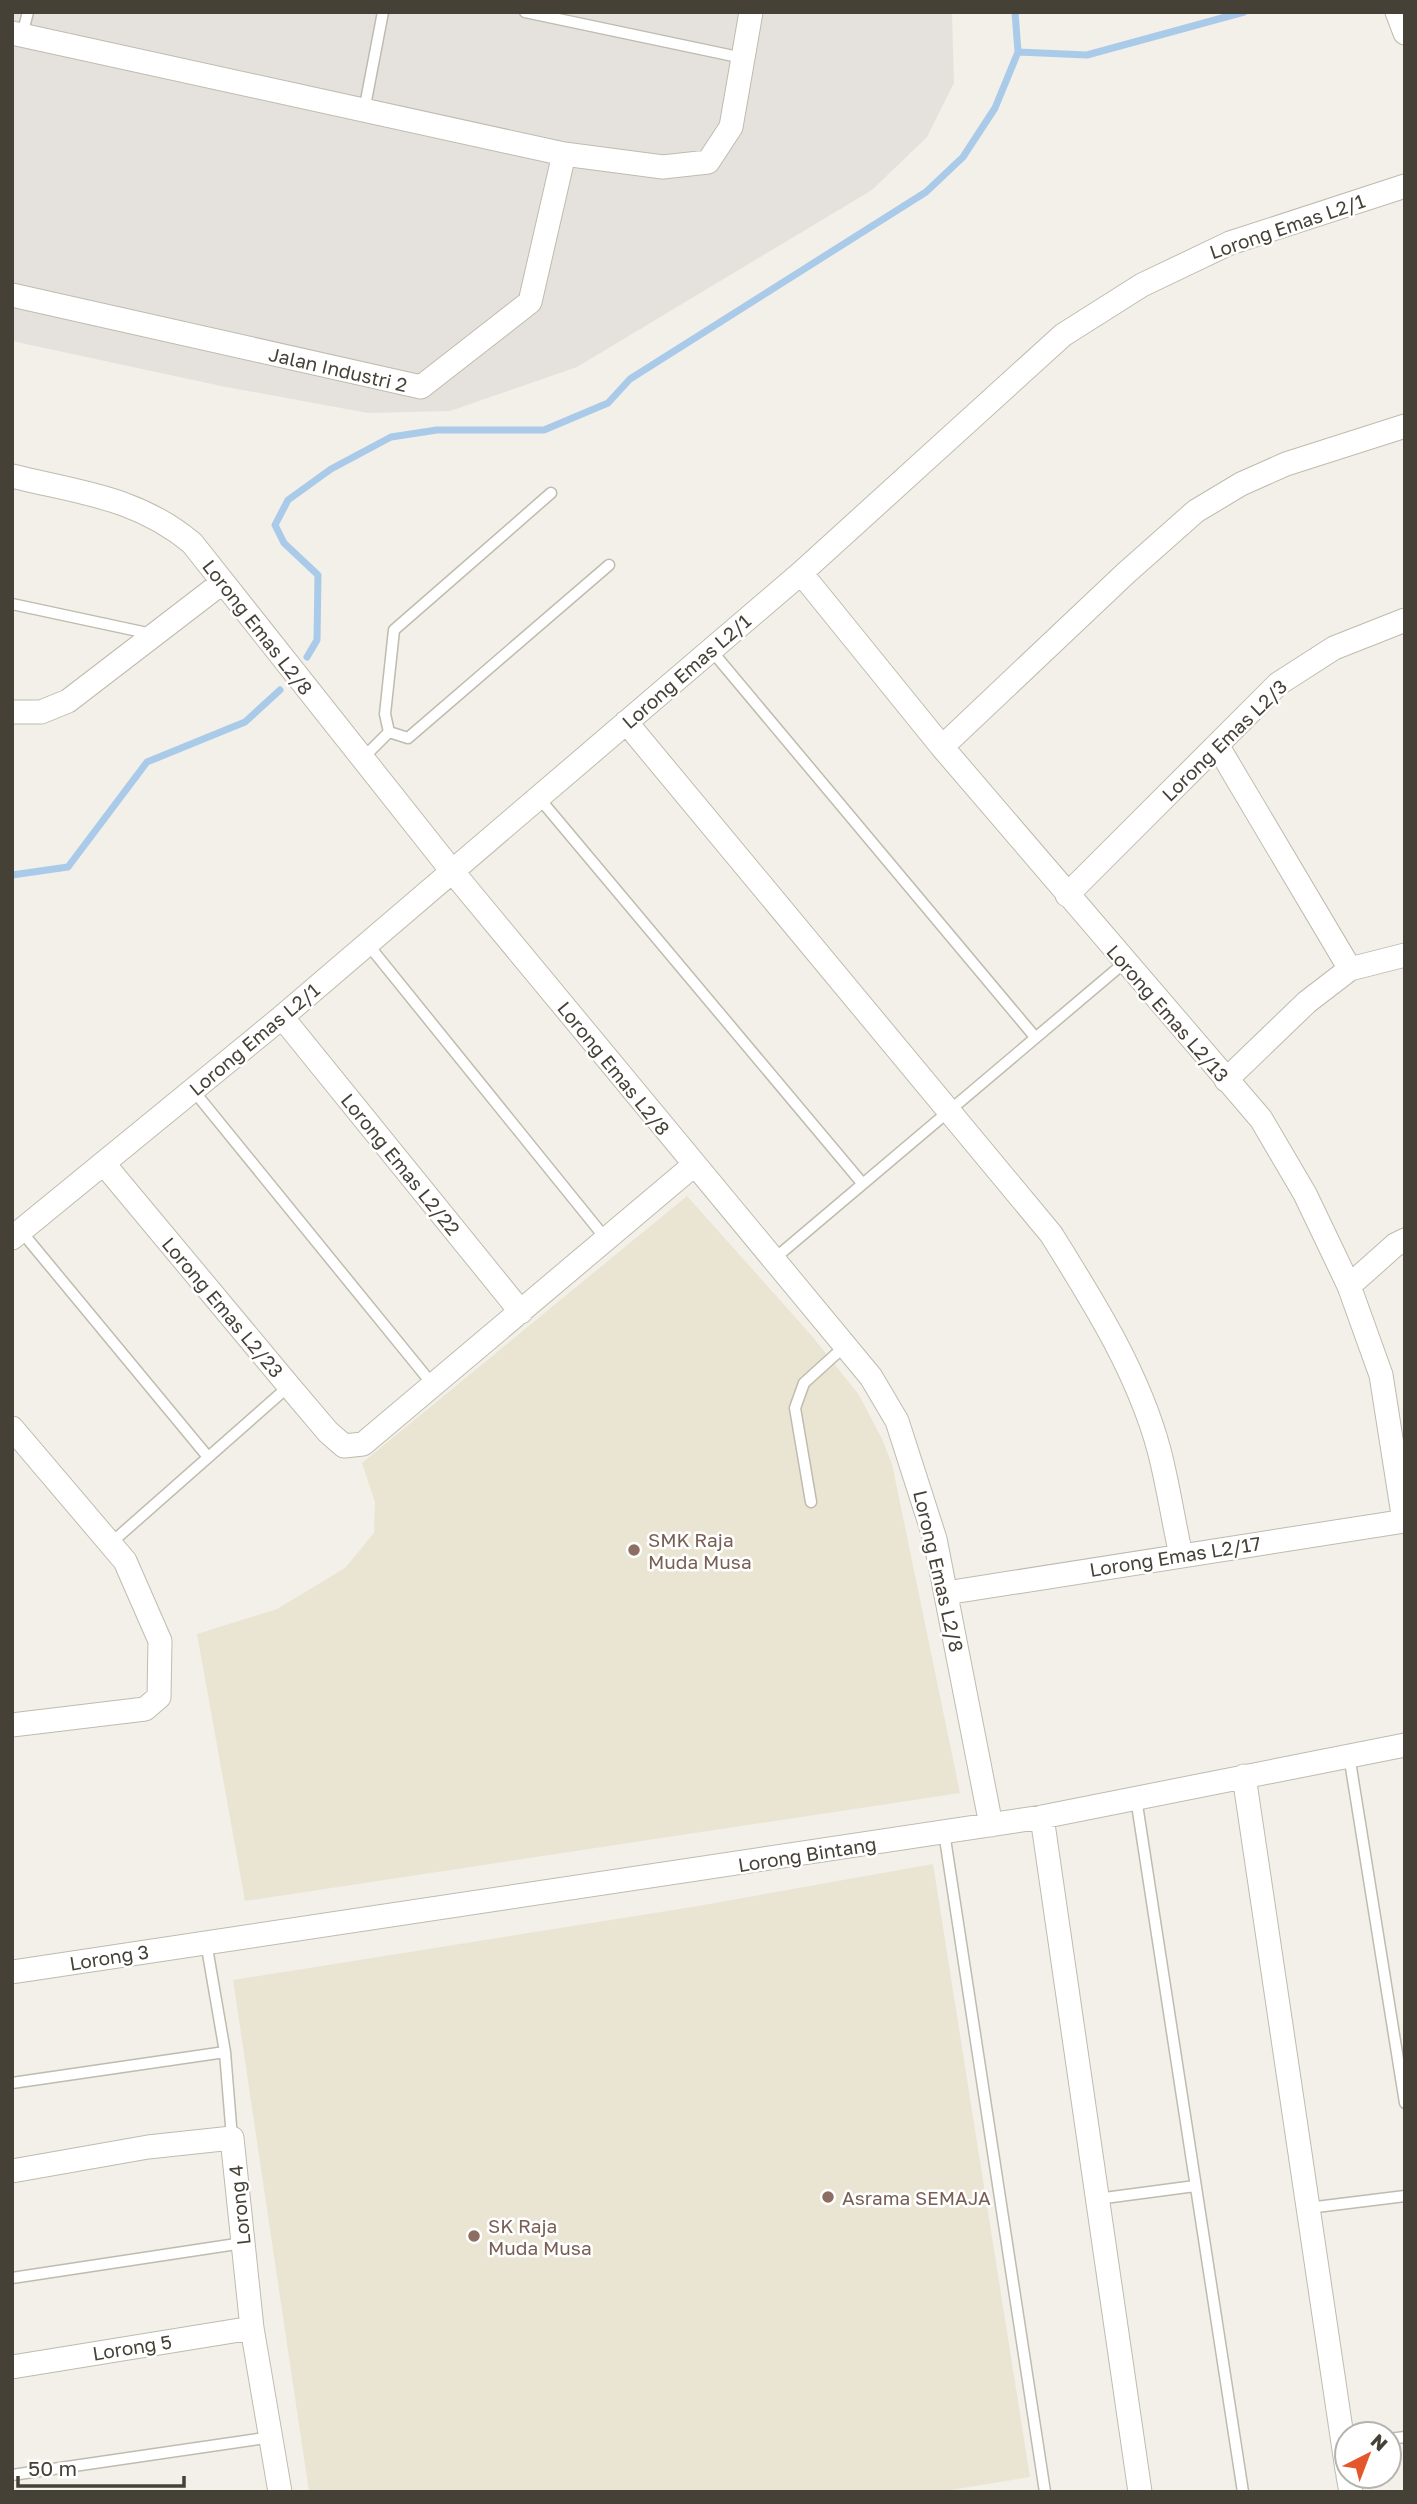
<svg xmlns="http://www.w3.org/2000/svg" width="1417" height="2504" font-family="'Golos Text',sans-serif">
	<rect width="100%" height="100%" fill="#f2f0e8"/>
	<!-- industrial -->
	<path fill="#e5e2dd" d="M 12,12 L 952,12 L 954,83 L 927,137 L 872,190 L 577,367 L 450,411 L 368,413 L 221,386 L 12,341 Z"/>
	<!-- education -->
	<path fill="#eae5d3" d="M 687,1196 L 812,1336 L 859,1395 L 882,1439 L 892,1464 L 960,1793 L 245,1901 L 197,1634 L 277,1609 L 345,1568 L 374,1533 L 375,1502 L 362,1463 Z
		M 933,1864 L 1030,2477 L 939,2492 L 309,2492 L 233,1980 L 692,1907 Z"/>
	<g fill="none" stroke-linecap="round" stroke-linejoin="round">
		<!-- stream -->
		<path stroke="#aacae9" stroke-width="7" d="M 1018,52 L 1087,55 L 1244,12
			M 307,657 L 317,640 L 318,575 L 284,543 L 275,525 L 288,500 L 331,469 L 391,437 L 437,430 L 544,430 L 608,403 L 630,379 L 926,192 L 963,157 L 995,108 L 1018,52 L 1015,12
			M 12,875 L 68,867 L 147,762 L 245,722 L 280,690"/>
		<!-- service casing -->
		<g stroke="#c0bbae" stroke-width="13">
			<path id="service" d="M 525,12 L 743,58
				M 22,35 L 28,12
				M 364,111 L 383,12
				M 12,604 L 152,634
				M 711,650 L 1035,1037
				M 389,732 L 408,738 L 609,565
				M 362,759 L 389,732 L 385,714 L 394,630 L 551,493
				M 539,798 L 862,1183
				M 366,942 L 606,1239
				M 193,1090 L 433,1385
				M 21,1231 L 208,1457
				M 774,1259 L 1124,963
				M 811,1502 L 795,1408 L 804,1383 L 846,1345
				M 111,1543 L 289,1386
				M 1349,1755 L 1405,2103
				M 1136,1798 L 1243,2492
				M 944,1832 L 1045,2492
				M 206,1942 L 225,2052 L 232,2138
				M 12,2083 L 225,2052
				M 1097,2199 L 1195,2186
				M 1308,2208 L 1405,2196
				M 12,2278 L 243,2243
				M 1389,2439 L 1405,2437
				M 12,2475 L 272,2437"/>
		</g>
		<!-- minor casing -->
		<g stroke="#c0bbae" stroke-width="25">
			<path id="minor" d="M 1397,12 L 1405,33
				M 12,33 L 564,154 L 663,167 L 708,162 L 731,127 L 751,12
				M 12,295 L 421,387 L 530,302 L 564,154
				M 12,476 C 80,493 137,497 192,543 L 452,871 L 871,1377 L 897,1421 L 935,1539 L 991,1825
				M 801,573 L 942,747 L 1261,1119 L 1305,1194 L 1349,1286 L 1381,1375 L 1404,1521
				M 12,712 L 41,712 L 68,701 L 223,582
				M 626,722 L 1051,1234 C 1093,1301 1138,1372 1159,1450 C 1168,1484 1173,1520 1181,1555
				M 1217,745 L 1350,969
				M 942,747 L 1126,573 L 1196,511 L 1241,484 L 1286,464 L 1405,426
				M 1067,895 L 1278,684 L 1334,648 L 1405,620
				M 282,1017 L 521,1312
				M 1226,1080 L 1307,1002 L 1350,969 L 1405,955
				M 104,1164 L 289,1386 L 328,1432 L 344,1446 L 363,1444 L 694,1165
				M 12,1238 L 282,1017 L 801,573 L 1063,335 L 1142,285 L 1230,243 L 1405,186
				M 1349,1286 L 1395,1245 L 1405,1240
				M 12,1428 L 125,1561 L 160,1641 L 159,1697 L 145,1709 L 12,1725
				M 946,1593 L 1405,1521
				M 1244,1776 L 1347,2470
				M 1042,1817 L 1140,2492
				M 12,1972 L 1042,1817 L 1405,1745
				M 12,2171 L 148,2147 L 232,2138 L 252,2328 L 280,2492
				M 12,2367 L 252,2328
				M 1348,2476 L 1351,2492"/>
		</g>
		<!-- service -->
		<use href="#service" stroke="#fff" stroke-width="10"/>
		<!-- minor -->
		<use href="#minor" stroke="#fff" stroke-width="23"/>
	</g>
	<!-- markers -->
	<g fill="#8d6e63" stroke="#fff" stroke-width="2.5">
		<circle cx="634" cy="1550" r="7"/>
		<circle cx="828" cy="2197" r="7"/>
		<circle cx="474" cy="2236" r="7"/>
	</g>
	<g text-anchor="middle" dominant-baseline="central" stroke-width="5" stroke-linejoin="round" paint-order="stroke">
		<!-- street labels -->
		<g font-size="19" fill="#454137" stroke="#fff">
			<text transform="translate(1287 226) rotate(-19)">Lorong Emas L2/1</text>
			<text transform="translate(338 369) rotate(13)">Jalan Industri 2</text>
			<text transform="translate(258 627) rotate(52)">Lorong Emas L2/8</text>
			<text transform="translate(686 671) rotate(-41)">Lorong Emas L2/1</text>
			<text transform="translate(1224 740) rotate(-44)">Lorong Emas L2/3</text>
			<text transform="translate(1168 1013) rotate(49)">Lorong Emas L2/13</text>
			<text transform="translate(254 1039) rotate(-40)">Lorong Emas L2/1</text>
			<text transform="translate(614 1068) rotate(51)">Lorong Emas L2/8</text>
			<text transform="translate(401 1164) rotate(51)">Lorong Emas L2/22</text>
			<text transform="translate(223 1307) rotate(50)">Lorong Emas L2/23</text>
			<text transform="translate(1175 1556) rotate(-9)">Lorong Emas L2/17</text>
			<text transform="translate(939 1571) rotate(77)">Lorong Emas L2/8</text>
			<text transform="translate(807 1854) rotate(-9)">Lorong Bintang</text>
			<text transform="translate(109 1957) rotate(-9)">Lorong 3</text>
			<text transform="translate(239 2205) rotate(-96)">Lorong 4</text>
			<text transform="translate(132 2347) rotate(-9)">Lorong 5</text>
		</g>
		<!-- education labels -->
		<g font-size="19" fill="#785e54" stroke="#fff" text-anchor="start">
			<text x="648" y="1539">SMK Raja<tspan x="648" dy="22">Muda Musa</tspan></text>
			<text x="842" y="2197">Asrama SEMAJA</text>
			<text x="488" y="2225">SK Raja<tspan x="488" dy="22">Muda Musa</tspan></text>
		</g>
	</g>
	<!-- border -->
	<rect width="1417" height="2504" fill="none" stroke="#454137" stroke-width="28"/>
	<!-- north arrow -->
	<g transform="translate(1368 2455) rotate(42)"><circle r="33" fill="#ffffff" stroke="#b5b3af" stroke-width="2"/>
	<path d="M0-5L12 26L0 18L-12 26Z" fill="#e4572d"/>
	<text y="-10" font-size="19" font-weight="bold" text-anchor="middle" fill="#454137">N</text>
	</g>
	<!-- scale -->
	<path d="M18 2476v10h166v-10" fill="none" stroke="#454137" stroke-width="3.5"/>
	<text x="28" y="2476" font-size="21" fill="#454137" stroke="#ffffff" stroke-width="5" paint-order="stroke">50 m</text>
</svg>
